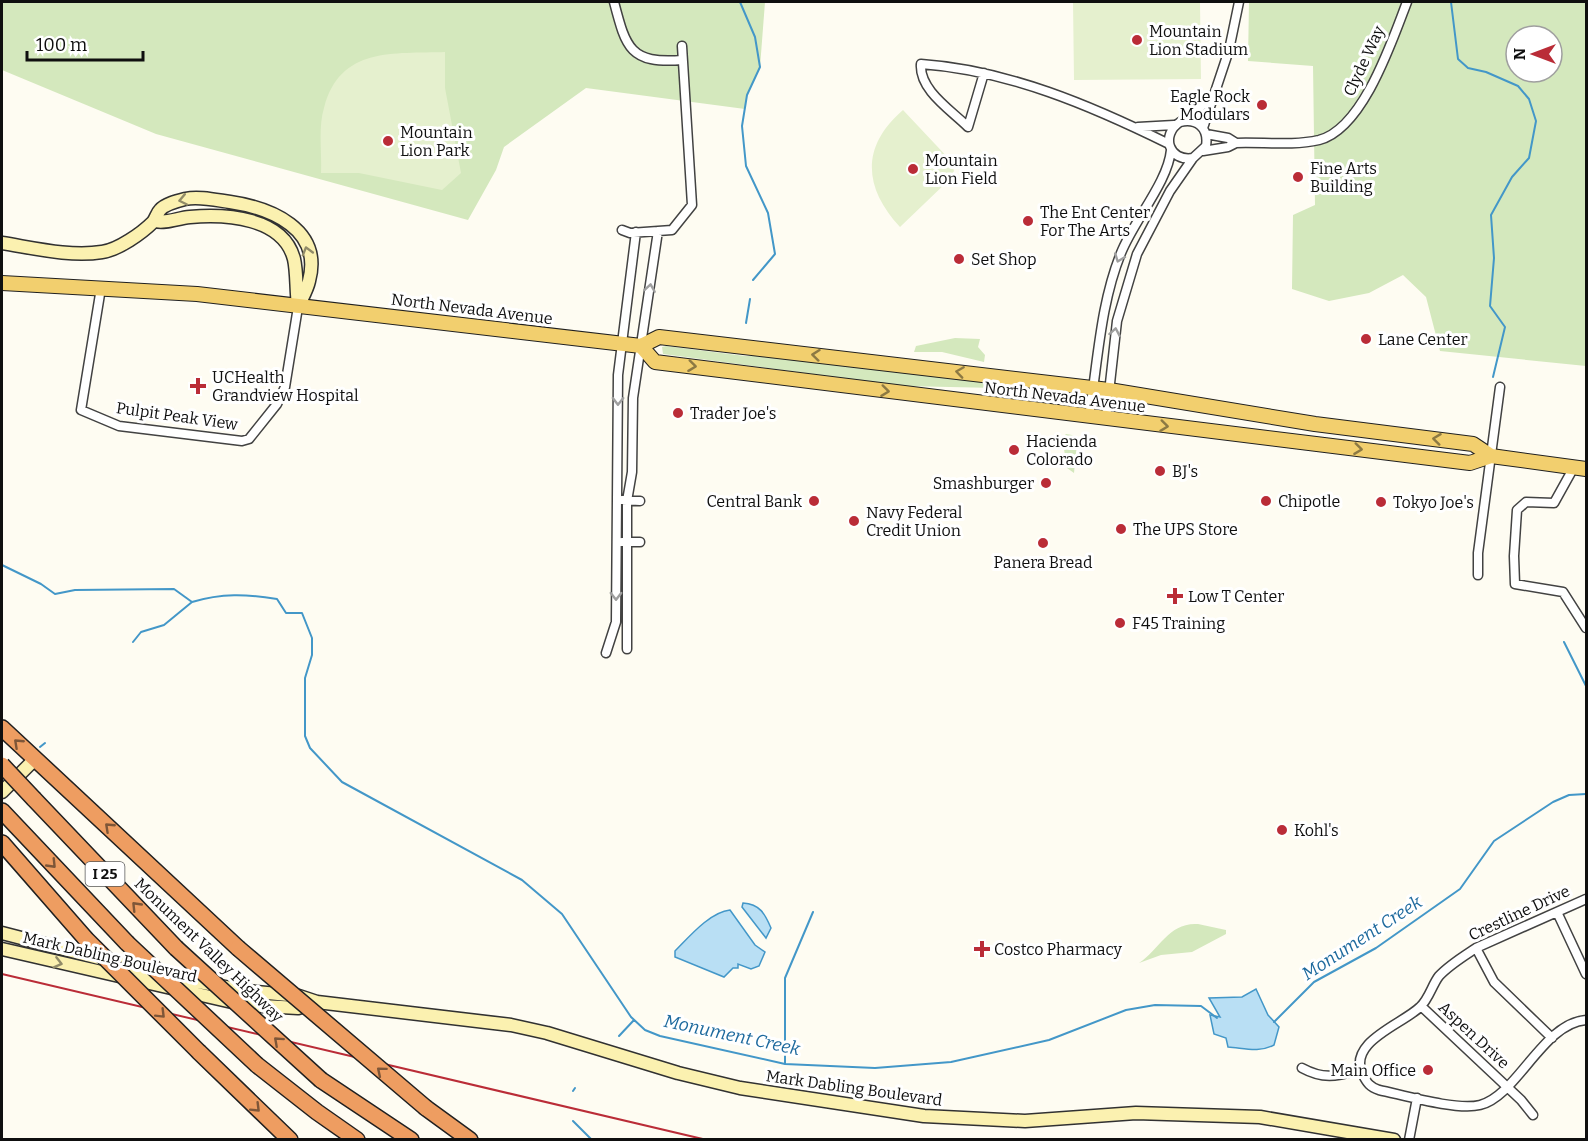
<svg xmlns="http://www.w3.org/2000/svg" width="1588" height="1141" font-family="Bitter,serif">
	<rect width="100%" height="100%" fill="#fefcf2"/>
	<!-- green -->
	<path fill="#d4e8bd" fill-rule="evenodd" d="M 2,2 L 765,2 L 760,67 L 747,95 L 745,109 L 586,88 L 504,147 L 496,170 L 468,220 L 156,134 L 2,70 Z
		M 1249,2 L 1586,2 L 1586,366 L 1440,351 L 1426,297 L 1403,275 L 1369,293 L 1329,301 L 1292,289 L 1293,215 L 1315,205 L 1313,66 L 1248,61 ZM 1516,36 L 1552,36 L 1552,72 L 1516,72 Z
		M 955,338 L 980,339 L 978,347 L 985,355 L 984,362 L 942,352 L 914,352 L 916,346 Z
		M 666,346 L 745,356 L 778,356 L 1023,387 L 1022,392 L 996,388 L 904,386 L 663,354 L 662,347 Z
		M 1066,434 L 1072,435 L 1077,443 L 1074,473 L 1067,468 L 1064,449 L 1071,443 L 1064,436 Z
		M 1198,924 L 1226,930 L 1226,934 L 1192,952 L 1161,955 L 1139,963 C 1160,949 1169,922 1198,924 Z"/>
	<!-- pitch -->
	<path fill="#e5f0ce" d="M 1073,2 L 1200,2 L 1201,79 L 1074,80 Z
		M 445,52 L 445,88 L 461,173 L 442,190 L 359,173 L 321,173 C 322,153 318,127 324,108 C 340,46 394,54 445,52 Z
		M 903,110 L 951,161 L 954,171 L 949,180 L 900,227 C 864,188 860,147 903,110 Z"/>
	<!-- water -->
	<path fill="#b9dff4" stroke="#4397c8" stroke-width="1.5" d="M 743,903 C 760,904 765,914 771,928 L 766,938 L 742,907 Z
		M 730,910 L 755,945 L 765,952 L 759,966 L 751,969 L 738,964 L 738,968 L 733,968 L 724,977 L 675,957 L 675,951 C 689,937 710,912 730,910 Z
		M 1256,989 L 1268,1015 L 1279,1027 L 1274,1045 C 1259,1053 1244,1048 1228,1047 L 1226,1038 L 1214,1034 L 1210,1015 L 1220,1017 L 1209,998 L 1242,997 Z"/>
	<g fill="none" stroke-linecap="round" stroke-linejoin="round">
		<!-- stream -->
		<path stroke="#4397c8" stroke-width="2" d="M 740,2 L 755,37 L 760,67 L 747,95 L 742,126 L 746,166 L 768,213 L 775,254 L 753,280
			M 1451,2 L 1458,59 L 1468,68 L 1486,72 L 1518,86 L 1529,99 L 1536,121 L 1529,158 L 1512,177 L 1491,215 L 1494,258 L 1490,306 L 1505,327 L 1493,377
			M 746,323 L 750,299
			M 2,565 L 41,584 L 55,594 L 75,590 L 174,589 L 192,602 C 222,593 246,594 277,599 L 286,613 L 302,613 L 312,638 L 312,655 L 305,678 L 305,736 L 310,748 L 342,782 L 522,880 L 562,914 L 631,1017 L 645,1030 L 660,1036 L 785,1064 L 875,1068 L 951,1062 L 1049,1040 L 1126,1010 L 1155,1005 L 1201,1006 L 1217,1018
			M 133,642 L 141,632 L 164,625 L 192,602
			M 1564,642 L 1586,686
			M 40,747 L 45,743
			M 1274,1022 L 1314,982 L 1376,948 L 1460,889 L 1494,841 L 1553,802 L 1569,795 L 1586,794
			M 619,1036 L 634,1020
			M 785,1064 L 785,978 L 813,912
			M 573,1091 L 575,1088
			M 573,1121 L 592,1140"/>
		<!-- street casing -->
		<g stroke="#424242" stroke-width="11">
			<path id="street" d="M 614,2 C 626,48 630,64 682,60
				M 984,73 L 968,127 C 951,110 919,90 921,64 C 1008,70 1092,106 1169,144
				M 1187,120 L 1213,95
				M 1138,127 L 1174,125
				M 1203,128 L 1229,50 L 1239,2
				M 1206,134 L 1228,138 L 1236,143
				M 1203,151 L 1228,147 L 1236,143 C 1264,142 1292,146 1319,140 C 1363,129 1392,41 1407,2
				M 622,230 L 630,233 L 672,230 L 692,205 L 682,46
				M 101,288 L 81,410 L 119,426 L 242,441 L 249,439 L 277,404 L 285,387 L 298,307
				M 1089,416 C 1098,362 1100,305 1121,253 C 1134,220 1168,182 1171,150
				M 1106,419 L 1117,321 L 1137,254 L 1170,191 L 1193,158 L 1206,146 C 1209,128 1197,118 1180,122 C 1160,135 1169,162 1193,158
				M 1574,467 L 1554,503 L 1526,502 L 1517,510 L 1514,556 L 1515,584 L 1563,592 L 1586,628
				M 622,500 L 640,501
				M 622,542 L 640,542
				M 1478,575 L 1478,553 L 1500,387
				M 627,649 L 627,501 L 632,472 L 633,398 L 658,231
				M 606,653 L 616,622 L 618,375 L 636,232
				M 1586,899 L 1476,948 C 1464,956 1449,965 1439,976 C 1432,985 1429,999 1420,1007 C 1403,1024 1346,1042 1363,1075 C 1367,1083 1370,1087 1379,1090 C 1403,1095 1457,1111 1480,1105 C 1517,1096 1543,1023 1586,1020
				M 1557,912 L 1586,974
				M 1476,948 L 1494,982 L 1552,1038
				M 1421,1006 L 1521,1100 L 1533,1115
				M 1302,1068 C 1324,1080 1337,1076 1360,1070
				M 1409,1140 L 1417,1098"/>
		</g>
		<!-- secondary casing -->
		<g stroke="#313131" stroke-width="15">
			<path id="secondary" d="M 154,221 C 167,224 177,218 190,217 C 226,214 283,217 294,259 C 297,272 296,291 298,305
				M 2,243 C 34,248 70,257 102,252 C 118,250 142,233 153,222 C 156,218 157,213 160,210 C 165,204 177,201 185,199 C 199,196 216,200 230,202 C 271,208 323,229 309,281 C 307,290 302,298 298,307
				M 2,792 L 35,759
				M 2,933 L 172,977 L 247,991 L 299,996 L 317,1002 L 511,1025 L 547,1033 L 678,1073 L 740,1088 L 924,1116 L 1025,1121 L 1136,1113 L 1260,1117 L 1394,1140
				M 2,949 L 245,1005 L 298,1008 L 311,1004"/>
		</g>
		<!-- primary casing -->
		<g stroke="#202020" stroke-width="16">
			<path id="primary" d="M 2,283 L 197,294 L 641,346 L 659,337 L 1109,390 L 1315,424 L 1473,444 L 1491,456
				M 641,346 L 655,362 L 1470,463 L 1491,456 L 1586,469"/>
		</g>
		<!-- highway casing -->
		<g stroke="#202020" stroke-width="18">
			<path id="highway" d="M 2,728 L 238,948
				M 34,799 L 176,948
				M 2,811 L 127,943
				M 2,843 L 85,938
				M 199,1052 L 290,1140
				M 257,1065 L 317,1112 L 357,1140
				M 321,1080 L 411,1140
				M 426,1108 L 470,1140"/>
		</g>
		<!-- street -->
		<use href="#street" stroke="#fff" stroke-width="8"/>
		<!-- secondary -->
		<use href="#secondary" stroke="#fbf1b0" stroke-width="12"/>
		<!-- primary -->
		<use href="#primary" stroke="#f2cf6e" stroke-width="14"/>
		<!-- highway -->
		<use href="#highway" stroke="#ee9d61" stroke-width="15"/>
		<!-- rail -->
		<path stroke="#ba2c37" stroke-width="2" d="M 2,974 L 707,1140"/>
		<!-- highway-bridge casing -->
		<g stroke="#202020" stroke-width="18" stroke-linecap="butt">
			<path id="highway-bridge" d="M 2,765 L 34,799
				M 85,938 L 199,1052
				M 127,943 L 257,1065
				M 176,948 L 321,1080
				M 238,948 L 426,1108"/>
		</g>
		<!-- highway-bridge -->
		<use href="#highway-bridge" stroke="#ee9d61" stroke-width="15"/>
	</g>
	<!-- one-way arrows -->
	<defs><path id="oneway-chevron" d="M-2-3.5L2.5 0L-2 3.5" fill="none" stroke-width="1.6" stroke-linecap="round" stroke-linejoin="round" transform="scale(1.5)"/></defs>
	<g stroke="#918b68">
		<use href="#oneway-chevron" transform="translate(183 200) rotate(168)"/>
		<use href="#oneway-chevron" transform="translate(307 251) rotate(-106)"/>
		<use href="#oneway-chevron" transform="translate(58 963) rotate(14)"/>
	</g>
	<g stroke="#9f9f9f">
		<use href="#oneway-chevron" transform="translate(1119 258) rotate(111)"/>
		<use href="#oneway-chevron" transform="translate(650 288) rotate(-81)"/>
		<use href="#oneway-chevron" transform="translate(1115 332) rotate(-80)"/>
		<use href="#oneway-chevron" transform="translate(618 401) rotate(91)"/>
		<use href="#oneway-chevron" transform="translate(616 596) rotate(90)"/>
	</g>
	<g stroke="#8c7943">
		<use href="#oneway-chevron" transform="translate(816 355) rotate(-174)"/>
		<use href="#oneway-chevron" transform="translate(692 366) rotate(7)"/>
		<use href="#oneway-chevron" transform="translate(960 372) rotate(-172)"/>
		<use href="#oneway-chevron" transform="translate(885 391) rotate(7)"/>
		<use href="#oneway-chevron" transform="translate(1164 426) rotate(7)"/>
		<use href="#oneway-chevron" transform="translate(1437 439) rotate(-173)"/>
		<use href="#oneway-chevron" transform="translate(1358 449) rotate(7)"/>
	</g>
	<g stroke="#7e5638">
		<use href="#oneway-chevron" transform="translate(18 743) rotate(-137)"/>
		<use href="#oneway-chevron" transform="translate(109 827) rotate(-137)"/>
		<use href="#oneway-chevron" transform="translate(52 864) rotate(46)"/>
		<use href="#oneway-chevron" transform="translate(136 906) rotate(-134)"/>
		<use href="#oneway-chevron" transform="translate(161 1014) rotate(45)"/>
		<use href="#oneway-chevron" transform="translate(278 1041) rotate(-138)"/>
		<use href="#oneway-chevron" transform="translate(381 1071) rotate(-140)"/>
		<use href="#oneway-chevron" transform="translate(256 1108) rotate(45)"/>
	</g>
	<!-- markers -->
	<g fill="#ba2c37" stroke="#fff" stroke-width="2">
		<circle cx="1137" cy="40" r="6"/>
		<circle cx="1262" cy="105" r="6"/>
		<circle cx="388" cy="141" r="6"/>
		<circle cx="913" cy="169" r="6"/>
		<circle cx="1298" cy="177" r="6"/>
		<circle cx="1028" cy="221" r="6"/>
		<circle cx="959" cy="259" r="6"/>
		<circle cx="1366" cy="339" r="6"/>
		<path d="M195 377h6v6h6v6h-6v6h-6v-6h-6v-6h6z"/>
		<circle cx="678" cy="413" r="6"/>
		<circle cx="1014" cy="450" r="6"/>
		<circle cx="1160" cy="471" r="6"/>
		<circle cx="1046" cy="483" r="6"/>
		<circle cx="814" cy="501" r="6"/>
		<circle cx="1266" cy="501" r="6"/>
		<circle cx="1381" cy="502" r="6"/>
		<circle cx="854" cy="521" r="6"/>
		<circle cx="1121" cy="529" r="6"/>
		<circle cx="1043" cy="543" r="6"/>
		<path d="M1172 587h6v6h6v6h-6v6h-6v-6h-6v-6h6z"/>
		<circle cx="1120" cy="623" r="6"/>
		<circle cx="1282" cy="830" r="6"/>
		<path d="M979 940h6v6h6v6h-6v6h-6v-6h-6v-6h6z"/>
		<circle cx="1428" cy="1070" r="6"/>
	</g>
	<g text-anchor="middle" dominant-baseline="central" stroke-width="6" stroke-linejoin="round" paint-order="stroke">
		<!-- shield labels -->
		<rect fill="#fff" stroke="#575757" stroke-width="1.5" x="85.5" y="862" width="39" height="24" rx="4.5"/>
		<g font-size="15" font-weight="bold" fill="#0f0f0f">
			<text x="105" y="874">I 25</text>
		</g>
		<!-- poi labels -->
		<g font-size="16" fill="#0f0f0f" stroke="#fff" text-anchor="start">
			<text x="1149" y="31">Mountain<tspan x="1149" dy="18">Lion Stadium</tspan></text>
			<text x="1250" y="96" text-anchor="end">Eagle Rock<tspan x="1250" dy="18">Modulars</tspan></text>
			<text x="400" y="132">Mountain<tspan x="400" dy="18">Lion Park</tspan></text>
			<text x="925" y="160">Mountain<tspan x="925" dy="18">Lion Field</tspan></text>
			<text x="1310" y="168">Fine Arts<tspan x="1310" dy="18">Building</tspan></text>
			<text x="1040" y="212">The Ent Center<tspan x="1040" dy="18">For The Arts</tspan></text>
			<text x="971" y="259">Set Shop</text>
			<text x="1378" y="339">Lane Center</text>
			<text x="212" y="377">UCHealth<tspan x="212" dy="18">Grandview Hospital</tspan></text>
			<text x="690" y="413">Trader Joe's</text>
			<text x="1026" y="441">Hacienda<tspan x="1026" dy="18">Colorado</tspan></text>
			<text x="1172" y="471">BJ's</text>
			<text x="1034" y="483" text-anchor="end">Smashburger</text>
			<text x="802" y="501" text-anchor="end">Central Bank</text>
			<text x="1278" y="501">Chipotle</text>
			<text x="1393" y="502">Tokyo Joe's</text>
			<text x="866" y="512">Navy Federal<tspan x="866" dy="18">Credit Union</tspan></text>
			<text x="1133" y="529">The UPS Store</text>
			<text x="1043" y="562" text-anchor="middle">Panera Bread</text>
			<text x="1188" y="596">Low T Center</text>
			<text x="1132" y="623">F45 Training</text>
			<text x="1294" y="830">Kohl's</text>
			<text x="994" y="949">Costco Pharmacy</text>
			<text x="1416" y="1070" text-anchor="end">Main Office</text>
		</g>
		<!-- street labels -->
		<g font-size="16" fill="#0f0f0f" stroke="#fff">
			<text transform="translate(1364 61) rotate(-65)">Clyde Way</text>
			<text transform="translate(472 309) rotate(7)">North Nevada Avenue</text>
			<text transform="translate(1065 397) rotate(7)">North Nevada Avenue</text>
			<text transform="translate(177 416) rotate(8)">Pulpit Peak View</text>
			<text transform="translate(1519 913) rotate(-25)">Crestline Drive</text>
			<text transform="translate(209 950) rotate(44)">Monument Valley Highway</text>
			<text transform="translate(110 957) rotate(13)">Mark Dabling Boulevard</text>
			<text transform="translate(1474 1035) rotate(43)">Aspen Drive</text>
			<text transform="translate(854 1088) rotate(8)">Mark Dabling Boulevard</text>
		</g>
		<!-- water labels -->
		<g font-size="18" font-style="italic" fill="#1d699d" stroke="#fff">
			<text transform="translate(1362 938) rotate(-33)">Monument Creek</text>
			<text transform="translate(732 1035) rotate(12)">Monument Creek</text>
		</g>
	</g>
	<!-- border -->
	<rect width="1588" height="1141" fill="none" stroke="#0f0f0f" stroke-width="6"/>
	<!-- north arrow -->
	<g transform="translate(1534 54) rotate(270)"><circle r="28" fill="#ffffff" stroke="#9f9f9f" stroke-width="1.5"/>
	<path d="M0-4.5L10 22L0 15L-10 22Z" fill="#ba2c37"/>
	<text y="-9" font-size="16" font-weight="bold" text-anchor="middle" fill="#0f0f0f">N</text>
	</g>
	<!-- scale -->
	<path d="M27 51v9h116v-9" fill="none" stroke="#0f0f0f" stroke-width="3"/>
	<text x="36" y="51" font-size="18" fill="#0f0f0f" stroke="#ffffff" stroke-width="4.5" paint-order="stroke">100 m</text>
</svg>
